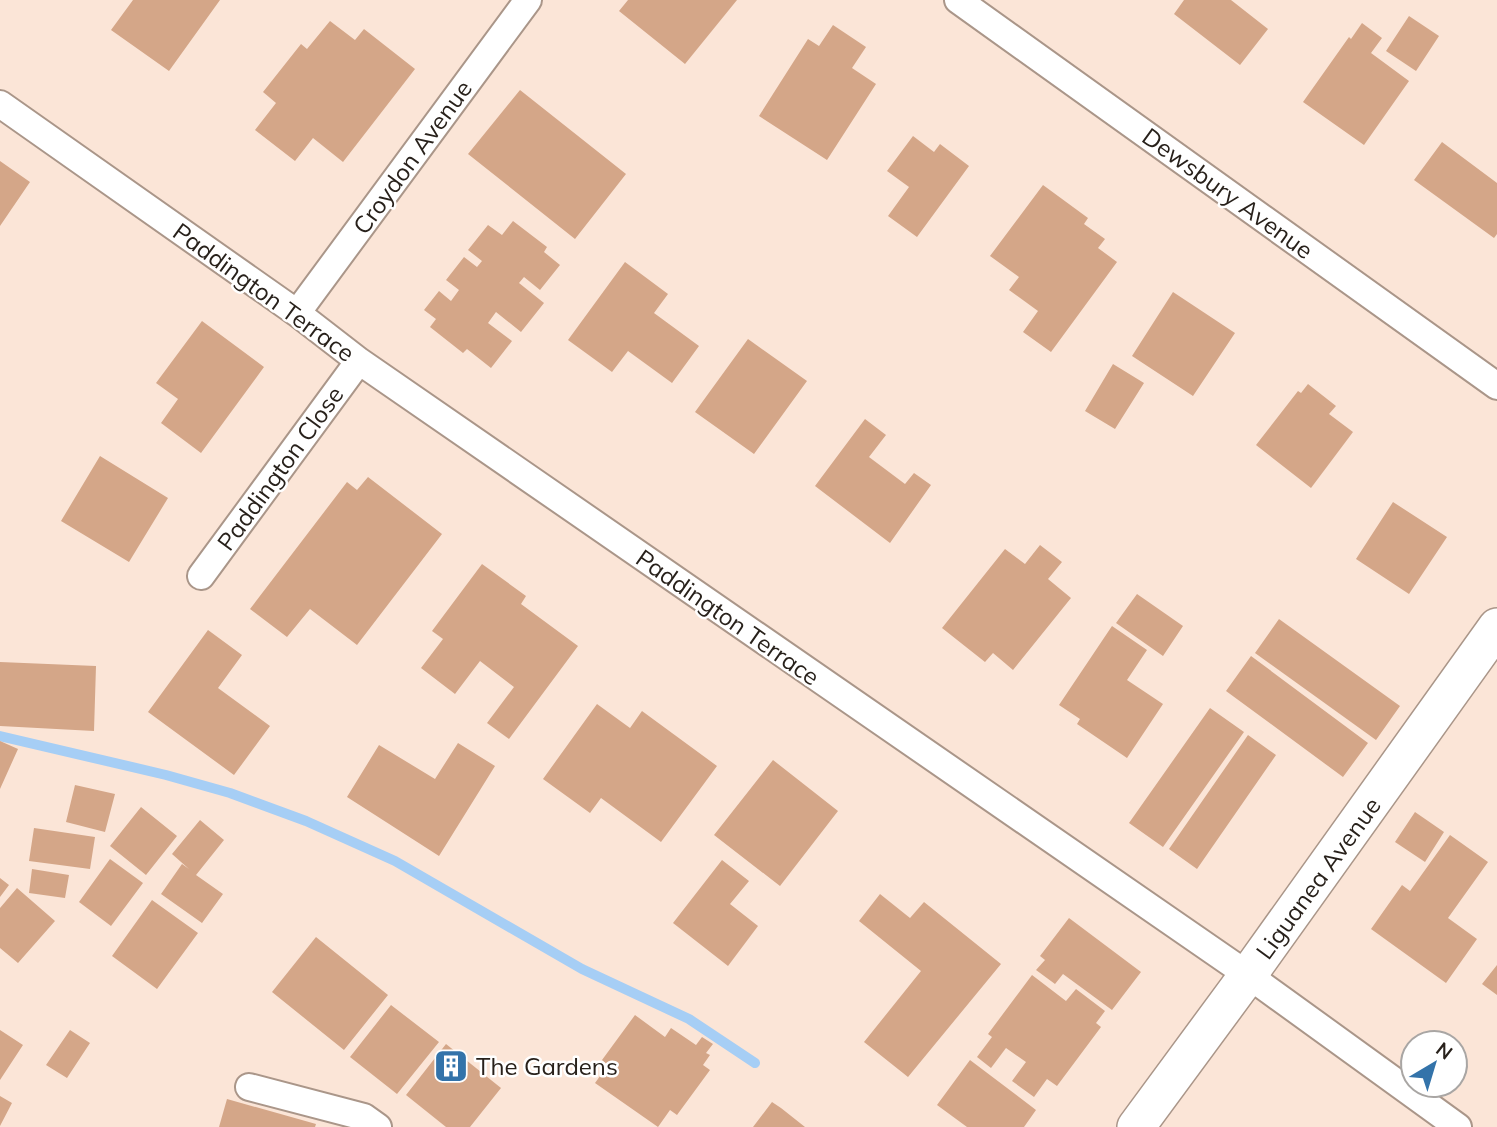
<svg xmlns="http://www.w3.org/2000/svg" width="1497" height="1127" font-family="Mulish,sans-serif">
	<rect width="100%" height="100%" fill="#fbe5d7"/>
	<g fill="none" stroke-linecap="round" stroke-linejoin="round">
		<!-- stream -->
		<path stroke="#a6cef5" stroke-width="10" d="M 0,736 L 166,775 L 230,793 L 306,821 L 395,861 L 582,969 L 689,1019 L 755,1063"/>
	</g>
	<!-- building -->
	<path fill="#d4a688" d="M 133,0 L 220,0 L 169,71 L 111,30 Z
		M 628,0 L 737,0 L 685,64 L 619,11 Z
		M 1184,0 L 1231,0 L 1268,29 L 1240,65 L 1174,14 Z
		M 1409,16 L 1439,36 L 1416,71 L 1386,51 Z
		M 330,21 L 355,40 L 364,29 L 415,69 L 343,162 L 313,138 L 295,161 L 255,130 L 276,103 L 263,92 L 301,44 L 307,49 Z
		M 1362,23 L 1382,38 L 1371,53 L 1409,81 L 1364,145 L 1303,102 L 1349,37 L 1351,39 Z
		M 833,25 L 866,47 L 852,68 L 876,84 L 827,160 L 759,116 L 808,39 L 819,46 Z
		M 520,90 L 626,174 L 575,239 L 468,154 Z
		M 913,136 L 934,152 L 940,144 L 969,166 L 917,237 L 888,216 L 909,187 L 887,171 Z
		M 1442,142 L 1497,183 L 1497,234 L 1494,238 L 1414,180 Z
		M 0,161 L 30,182 L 0,226 Z
		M 1043,185 L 1088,218 L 1084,224 L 1105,239 L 1098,248 L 1117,262 L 1051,352 L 1023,332 L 1038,311 L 1009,290 L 1019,277 L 990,256 Z
		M 513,221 L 547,247 L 544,252 L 560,265 L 540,290 L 524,277 L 519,283 L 544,303 L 521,332 L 496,312 L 488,323 L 512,341 L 491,368 L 467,349 L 463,353 L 430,327 L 436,319 L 424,310 L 439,291 L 451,301 L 459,290 L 446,280 L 464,257 L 477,267 L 482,261 L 468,250 L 488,225 L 502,235 Z
		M 625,262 L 668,294 L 654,313 L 699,346 L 672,383 L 628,351 L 612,372 L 568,340 Z
		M 1173,292 L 1235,333 L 1193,396 L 1132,356 Z
		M 202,321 L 264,367 L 201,453 L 161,423 L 178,399 L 156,383 Z
		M 748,339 L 807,381 L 754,454 L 695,412 Z
		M 1113,364 L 1144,383 L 1115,429 L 1085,411 Z
		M 1308,384 L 1336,406 L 1329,414 L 1353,432 L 1311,488 L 1256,445 L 1298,391 L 1301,393 Z
		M 865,419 L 886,435 L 869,457 L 905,484 L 914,473 L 931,485 L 890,543 L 815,486 Z
		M 100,456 L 168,498 L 129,562 L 61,521 Z
		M 368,477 L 442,534 L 357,645 L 310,609 L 287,637 L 250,609 L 347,482 L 357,490 Z
		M 1393,502 L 1447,537 L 1409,594 L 1356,559 Z
		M 1040,545 L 1062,562 L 1048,579 L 1071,598 L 1013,670 L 993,653 L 985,662 L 942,628 L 1005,549 L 1025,564 Z
		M 482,564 L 526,596 L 521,604 L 578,646 L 509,739 L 487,723 L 514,687 L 480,661 L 455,694 L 421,668 L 443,639 L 432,631 Z
		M 1137,594 L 1183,626 L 1163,656 L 1116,623 Z
		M 1279,619 L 1400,706 L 1376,740 L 1255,653 Z
		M 1112,626 L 1147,650 L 1127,680 L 1163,704 L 1127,758 L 1077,724 L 1080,719 L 1059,705 Z
		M 208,630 L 242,655 L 218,688 L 270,726 L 234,775 L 148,712 Z
		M 1251,656 L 1368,743 L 1343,777 L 1226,691 Z
		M 0,662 L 96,666 L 94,731 L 0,726 Z
		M 597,704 L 630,728 L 642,711 L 717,766 L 661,842 L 601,798 L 590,813 L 543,779 Z
		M 1210,708 L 1244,732 L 1163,847 L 1129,823 Z
		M 1248,735 L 1276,755 L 1197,869 L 1169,849 Z
		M 0,741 L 18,749 L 0,789 Z
		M 458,743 L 495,766 L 439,856 L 347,797 L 379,745 L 435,779 Z
		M 773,760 L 838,811 L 780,886 L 714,835 Z
		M 75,785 L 115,794 L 105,832 L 66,822 Z
		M 141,807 L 177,836 L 146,875 L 110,846 Z
		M 1415,812 L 1444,832 L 1425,862 L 1395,842 Z
		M 200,820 L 224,840 L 196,875 L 223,894 L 202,923 L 161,894 L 182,864 L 189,869 L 172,854 Z
		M 34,828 L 95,837 L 90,869 L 29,861 Z
		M 1450,835 L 1488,862 L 1448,918 L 1477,939 L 1446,983 L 1371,929 L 1402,885 L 1410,891 Z
		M 110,859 L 143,883 L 111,926 L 79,902 Z
		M 722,860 L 749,881 L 730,904 L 758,926 L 728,966 L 673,923 Z
		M 32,869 L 69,875 L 65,898 L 29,893 Z
		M 0,878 L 9,885 L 0,897 Z
		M 17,888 L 55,921 L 18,963 L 0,948 L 0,908 Z
		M 880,894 L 910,918 L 924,902 L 1001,964 L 908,1077 L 864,1042 L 921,971 L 859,921 Z
		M 152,900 L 198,933 L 157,989 L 112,956 Z
		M 1069,918 L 1141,972 L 1112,1010 L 1063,974 L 1055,984 L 1036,970 L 1045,960 L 1040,956 Z
		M 316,937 L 388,995 L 344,1050 L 272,992 Z
		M 1497,965 L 1497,995 L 1482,984 Z
		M 1032,975 L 1066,1001 L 1076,989 L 1105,1011 L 1096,1023 L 1101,1027 L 1057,1086 L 1047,1079 L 1034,1097 L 1012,1081 L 1026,1062 L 1006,1048 L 991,1068 L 977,1057 L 992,1037 L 988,1034 Z
		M 391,1005 L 439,1042 L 397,1094 L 350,1057 Z
		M 635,1015 L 665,1037 L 671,1028 L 696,1045 L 702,1037 L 713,1044 L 706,1053 L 710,1055 L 703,1065 L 710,1070 L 677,1115 L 670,1110 L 658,1127 L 595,1083 L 608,1065 L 602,1060 Z
		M 0,1030 L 23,1045 L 0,1080 Z
		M 70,1030 L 90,1043 L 67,1078 L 46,1065 Z
		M 446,1044 L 501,1088 L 470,1127 L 446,1127 L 406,1095 Z
		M 970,1060 L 1036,1110 L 1024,1127 L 967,1127 L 937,1105 Z
		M 0,1096 L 12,1103 L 0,1126 Z
		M 227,1099 L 316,1124 L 315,1127 L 219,1127 Z
		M 772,1102 L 781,1108 L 805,1127 L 753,1127 Z"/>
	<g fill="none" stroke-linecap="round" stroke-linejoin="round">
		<!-- minor casing -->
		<g stroke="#aa9689" stroke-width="30">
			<path id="minor" d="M 958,0 L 1497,386
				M 0,104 L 297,313 L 359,361 L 1248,975 L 1458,1127
				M 297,313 L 528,0
				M 201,576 L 359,361
				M 249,1087 L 364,1117 L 378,1127"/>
		</g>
		<!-- secondary casing -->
		<g stroke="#aa9689" stroke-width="40">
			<path id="secondary" d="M 1136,1127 L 1248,975 L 1497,627"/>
		</g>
		<!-- minor -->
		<use href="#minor" stroke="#fff" stroke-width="26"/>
		<!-- secondary -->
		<use href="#secondary" stroke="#fff" stroke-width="37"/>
	</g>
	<!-- icons -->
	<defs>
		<g id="building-square" transform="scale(1.75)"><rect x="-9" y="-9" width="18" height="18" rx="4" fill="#3373aa" stroke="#fff"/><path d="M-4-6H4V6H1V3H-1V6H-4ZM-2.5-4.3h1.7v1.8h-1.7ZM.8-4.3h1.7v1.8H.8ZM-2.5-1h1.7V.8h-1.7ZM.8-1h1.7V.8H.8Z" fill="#fff"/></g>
	</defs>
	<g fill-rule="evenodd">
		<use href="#building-square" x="451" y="1066"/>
	</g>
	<g text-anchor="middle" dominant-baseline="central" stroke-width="5" stroke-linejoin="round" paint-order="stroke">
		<!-- street labels -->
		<g font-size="24" fill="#28211b" stroke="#fff">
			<text transform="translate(412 157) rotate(-54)">Croydon Avenue</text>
			<text transform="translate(1228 193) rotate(36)">Dewsbury Avenue</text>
			<text transform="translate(264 292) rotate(36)">Paddington Terrace</text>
			<text transform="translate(280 468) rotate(-54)">Paddington Close</text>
			<text transform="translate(728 617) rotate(35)">Paddington Terrace</text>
			<text transform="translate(1318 878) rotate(-54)">Liguanea Avenue</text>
		</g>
		<!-- poi labels -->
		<g font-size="24" fill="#28211b" stroke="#fff" text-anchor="start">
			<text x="476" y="1066">The Gardens</text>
		</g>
	</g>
	<!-- north arrow -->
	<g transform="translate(1434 1064) rotate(38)"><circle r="33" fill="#ffffff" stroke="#a9a6a4" stroke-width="2"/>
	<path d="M0-5L12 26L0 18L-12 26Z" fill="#3373aa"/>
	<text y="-10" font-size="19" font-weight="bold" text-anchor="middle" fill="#28211b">N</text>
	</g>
</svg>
